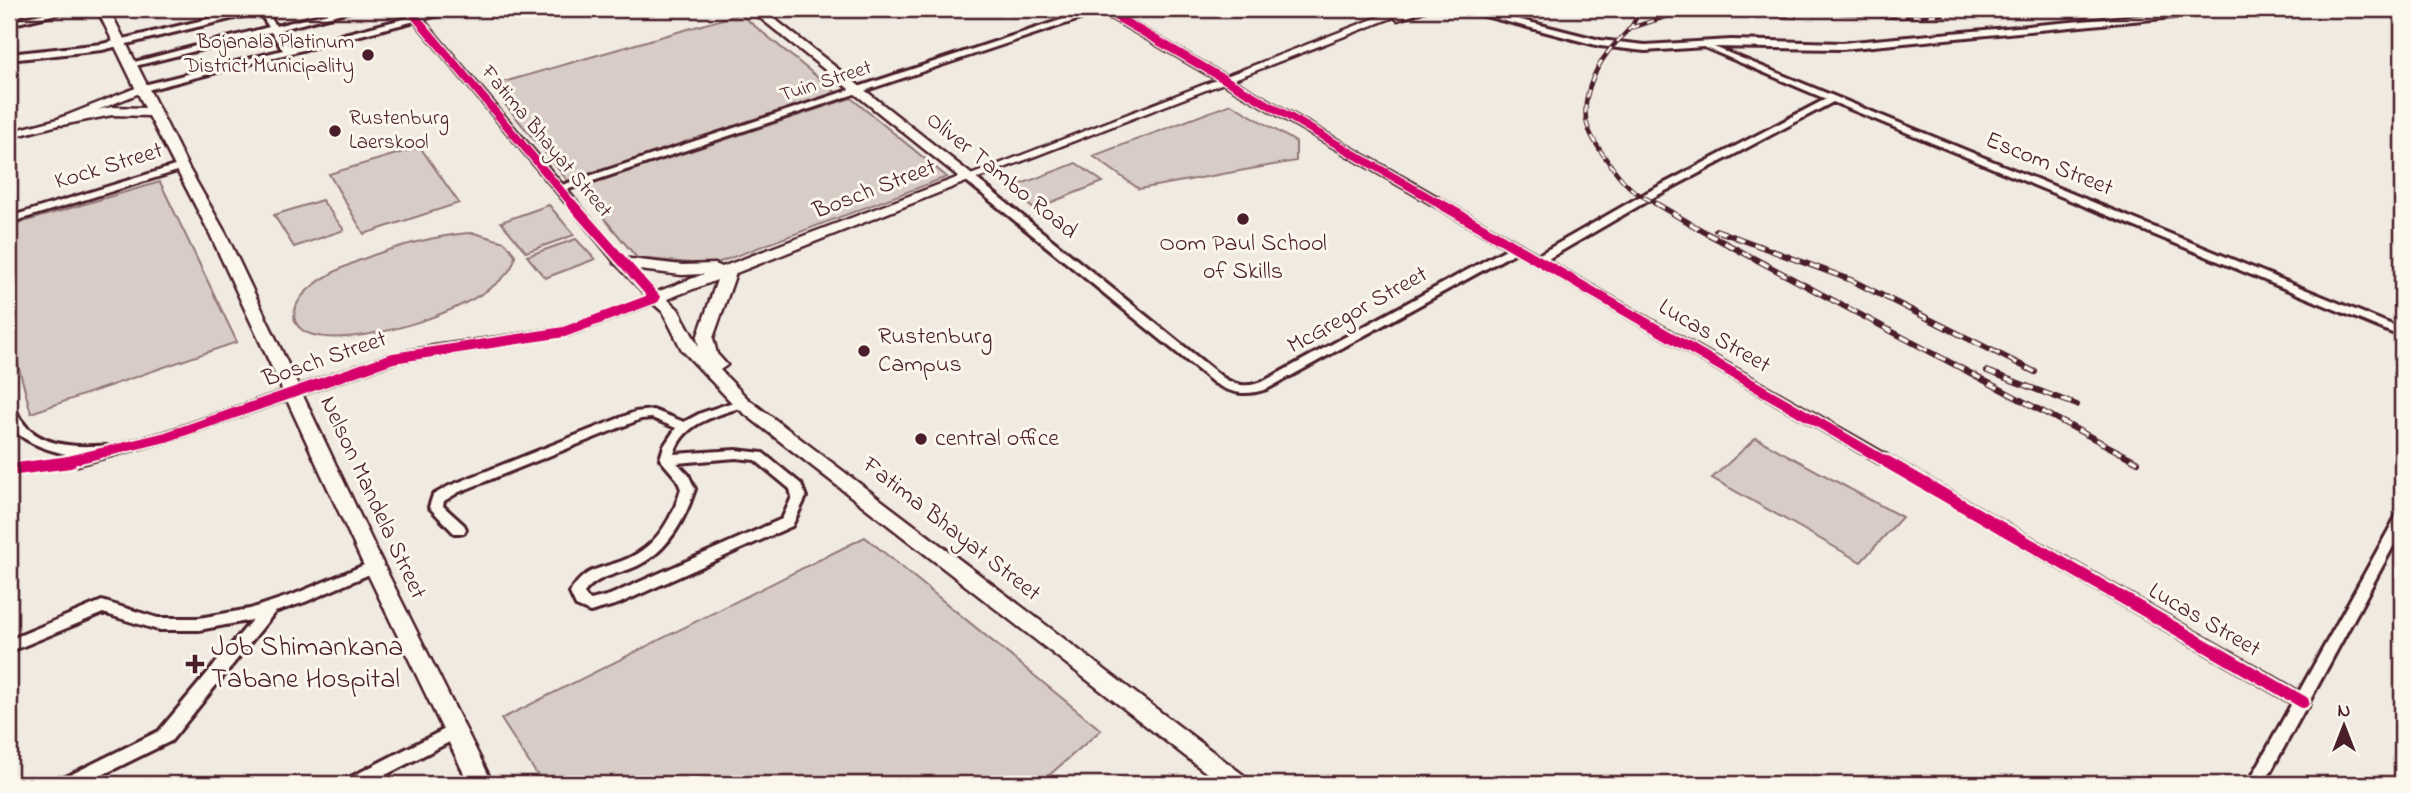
<svg xmlns="http://www.w3.org/2000/svg" width="2411" height="793" font-family="'Indie Flower',sans-serif">
	<rect width="100%" height="100%" fill="#f0eae0"/>
	<filter id="ink" filterUnits="userSpaceOnUse"><feTurbulence type="fractalNoise" baseFrequency=".0143" numOctaves="2"/><feDisplacementMap in="SourceGraphic" scale="14" xChannelSelector="R" yChannelSelector="G"/><feConvolveMatrix kernelMatrix="1 2 1 2 8 2 1 2 1" color-interpolation-filters="sRGB"/></filter>
	<g filter="url(#ink)">
		<!-- green -->
		<path fill="#d8ccc6" stroke="#917678" stroke-width="2" d="M 740,14 L 837,93 L 568,181 L 490,86 Z
			M 851,98 L 947,177 L 712,265 L 637,258 L 579,188 Z
			M 1231,104 L 1296,142 L 1296,161 L 1139,189 L 1093,156 Z
			M 420,147 L 459,203 L 364,234 L 329,174 Z
			M 1076,163 L 1103,182 L 1034,209 L 1008,189 Z
			M 160,182 L 237,342 L 31,413 L 9,331 L 9,226 Z
			M 322,200 L 344,230 L 294,247 L 274,215 Z
			M 549,205 L 574,235 L 526,252 L 501,222 Z
			M 474,233 L 505,242 L 515,255 C 515,302 337,359 301,329 C 295,324 293,317 295,310 C 305,266 435,233 474,233 Z
			M 576,239 L 595,259 L 545,278 L 527,256 Z
			M 1756,438 L 1902,517 L 1861,562 L 1712,478 Z
			M 865,537 L 1101,730 L 1039,784 L 543,784 L 501,719 Z"/>
		<g fill="none" stroke-linecap="round" stroke-linejoin="round">
			<!-- minor casing -->
			<g stroke="#4a1f2b" stroke-width="6">
				<path id="minor" d="M 64,9 L 78,9 L 9,25 L 9,21 Z
					M 250,9 L 265,9 L 276,26 L 344,9 L 357,9 L 279,30 L 290,48 L 411,17 L 405,9 L 413,9 L 418,15 L 443,9 L 456,9 L 455,11 L 422,19 L 562,185 L 1094,9 L 1108,9 L 1538,255 L 1646,193 L 1826,99 L 1704,47 L 1645,51 L 1600,46 L 1466,11 L 1465,9 L 1478,9 L 1600,40 L 1645,45 L 1731,40 L 1842,43 L 2213,9 L 2240,9 L 2236,11 L 1842,49 L 1714,47 L 2402,329 L 2402,337 L 1833,102 L 1654,197 L 1546,260 L 2299,692 L 2397,515 L 2402,513 L 2402,530 L 2310,700 L 2308,707 L 2306,707 L 2264,784 L 2248,784 L 2292,703 L 1516,252 L 1267,389 C 1247,396 1232,394 1214,383 L 965,180 L 965,176 L 973,176 L 1222,377 C 1238,387 1249,388 1266,380 L 1508,248 L 1101,12 L 566,190 L 626,261 L 659,296 L 661,298 L 655,301 L 651,300 L 618,265 L 415,21 L 143,91 L 139,88 L 140,86 L 283,50 L 271,32 L 131,67 L 127,64 L 269,27 L 259,12 L 102,50 L 9,60 L 9,54 L 102,44 Z
					M 790,9 L 802,9 L 766,20 L 762,18 Z
					M 181,164 L 184,165 L 184,169 L 9,223 L 9,217 Z
					M 742,399 L 746,400 L 748,403 L 746,406 C 718,415 683,422 674,454 L 736,450 L 763,453 L 801,484 L 806,497 L 792,526 L 618,604 L 590,612 L 576,606 L 570,593 C 585,565 604,570 629,558 C 657,545 673,517 681,489 L 677,479 L 660,459 L 664,446 L 676,428 L 652,418 L 641,419 L 459,492 L 444,501 L 443,506 L 464,525 L 466,529 L 464,533 L 454,533 L 429,507 L 433,495 L 449,486 L 635,412 L 653,410 L 684,422 L 701,413 ZM 736,458 L 755,460 L 790,489 L 792,497 L 782,519 L 610,595 L 591,600 L 587,598 L 584,593 C 597,575 618,575 637,566 C 667,552 685,520 695,489 L 688,474 L 677,463 Z
					M 9,404 L 13,405 C 16,410 18,416 21,420 C 37,444 68,447 93,446 C 102,446 108,444 114,450 C 97,467 16,448 9,421 C 7,416 9,408 9,404 Z
					M 374,561 L 379,562 L 381,566 L 379,570 L 305,602 L 275,612 L 171,741 L 84,784 L 60,784 L 62,779 L 159,731 L 252,620 L 199,630 L 158,630 L 103,613 L 9,652 L 9,640 L 102,601 L 158,618 L 199,618 L 250,609 L 295,594 Z
					M 455,724 L 461,726 L 463,731 L 461,736 L 368,784 L 345,784 L 347,779 Z"/>
			</g>
			<!-- tertiary casing -->
			<g stroke="#4a1f2b" stroke-width="5">
				<path id="tertiary" d="M 1399,9 L 1431,9 L 1398,20 L 1394,17 L 973,180 L 969,181 L 963,178 Z
					M 1471,9 L 1479,9 L 1481,11 L 1476,14 Z
					M 143,85 L 147,86 L 147,90 L 66,123 L 9,138 L 9,132 L 58,119 Z
					M 655,294 L 660,295 L 661,298 L 660,301 L 569,335 L 396,362 L 171,440 L 70,467 L 9,475 L 9,465 L 70,457 L 162,433 L 388,355 L 434,346 L 562,328 Z"/>
			</g>
			<!-- secondary casing -->
			<g stroke="#4a1f2b" stroke-width="5">
				<path id="secondary" d="M 97,9 L 109,9 L 188,167 L 226,234 L 384,566 L 493,784 L 469,784 L 364,566 L 210,234 L 149,116 L 112,115 L 62,125 L 55,121 L 62,117 L 112,107 L 145,108 Z
					M 749,9 L 762,9 L 976,178 L 736,273 L 713,338 L 717,354 L 727,365 L 720,370 L 748,399 L 1246,777 L 1250,784 L 1221,784 L 736,407 L 682,350 L 663,312 L 647,298 L 649,295 L 704,274 L 682,275 L 622,268 L 614,263 L 622,258 L 682,265 L 715,264 L 722,267 L 959,177 ZM 717,280 L 697,338 L 699,347 L 678,309 L 667,299 Z"/>
			</g>
			<!-- minor -->
			<use href="#minor" fill="#fbf7ec" fill-rule="evenodd"/>
			<!-- tertiary -->
			<use href="#tertiary" fill="#fbf7ec" fill-rule="evenodd"/>
			<!-- secondary -->
			<use href="#secondary" fill="#fbf7ec" fill-rule="evenodd"/>
			<!-- rail-far1 casing -->
			<g stroke="#4a1f2b" stroke-width="4.5">
				<path id="rail-far1" d="M 1638,9 C 1636,29 1619,37 1608,52 C 1594,70 1581,100 1587,124 C 1591,141 1620,180 1634,191 C 1641,196 1650,200 1658,205
					M 1725,9 L 1795,17
					M 1785,9 L 1897,17 L 2058,9
					M 1631,28 L 1668,16 L 1733,11"/>
			</g>
			<!-- rail casing -->
			<g stroke="#4a1f2b" stroke-width="6">
				<path id="rail" d="M 1655,203 L 1708,234 L 2138,462
					M 1716,230 L 1851,280 L 2035,372
					M 1987,371 L 2077,405"/>
			</g>
			<!-- rail-far1 -->
			<use href="#rail-far1" stroke="#fbf7ec" stroke-width="2.5" stroke-dasharray="8" stroke-linecap="butt"/>
			<!-- rail -->
			<use href="#rail" stroke="#fbf7ec" stroke-width="3.5" stroke-dasharray="10" stroke-linecap="butt"/>
			<!-- cycleway-far2 casing -->
			<g stroke="#fbf7ec" stroke-width="11">
				<path id="cycleway-far2" d="M 409,9 L 573,205
					M 1103,9 L 1442,205"/>
			</g>
			<!-- cycleway-far1 casing -->
			<g stroke="#fbf7ec" stroke-width="14">
				<path id="cycleway-far1" d="M 1439,203 L 1890,464
					M 56,464 L 166,437 L 393,358 L 564,332 L 655,298 L 571,203"/>
			</g>
			<!-- cycleway casing -->
			<g stroke="#fbf7ec" stroke-width="17">
				<path id="cycleway" d="M 1887,462 L 2303,702
					M 9,470 L 70,462"/>
			</g>
			<!-- cycleway-far2 -->
			<use href="#cycleway-far2" stroke="#d6006c" stroke-width="8"/>
			<!-- cycleway-far1 -->
			<use href="#cycleway-far1" stroke="#d6006c" stroke-width="10"/>
			<!-- cycleway -->
			<use href="#cycleway" stroke="#d6006c" stroke-width="12"/>
		</g>
	</g>
	<!-- markers -->
	<g fill="#4a1f2b" stroke="#fbf7ec" stroke-width="2.5">
		<circle cx="368" cy="55" r="7"/>
		<circle cx="335" cy="131" r="7"/>
		<circle cx="1243" cy="219" r="7"/>
		<circle cx="864" cy="351" r="7"/>
		<circle cx="921" cy="439" r="7"/>
		<path d="M191.5 653.5h7v7h7v7h-7v7h-7v-7h-7v-7h7z"/>
	</g>
	<g text-anchor="middle" dominant-baseline="central" stroke-width="6" stroke-linejoin="round" paint-order="stroke">
		<!-- far-poi labels -->
		<g font-size="21" fill="#4a1f2b" stroke="#fbf7ec" text-anchor="end">
			<text x="354" y="43">Bojanala Platinum<tspan x="354" dy="24">District Municipality</tspan></text>
			<text x="349" y="119" text-anchor="start">Rustenburg<tspan x="349" dy="24">Laerskool</tspan></text>
		</g>
		<!-- far-street labels -->
		<g font-size="21" fill="#4a1f2b" stroke="#fbf7ec">
			<text transform="translate(826 82) rotate(-18)">Tuin Street</text>
			<text transform="translate(546 142) rotate(50)">Fatima Bhayat Street</text>
		</g>
		<!-- street labels -->
		<g font-size="24" fill="#4a1f2b" stroke="#fbf7ec">
			<text transform="translate(2049 165) rotate(22)">Escom Street</text>
			<text transform="translate(109 167) rotate(-17)">Kock Street</text>
			<text transform="translate(1001 176) rotate(39)">Oliver Tambo Road</text>
			<text transform="translate(875 190) rotate(-21)">Bosch Street</text>
			<text transform="translate(1358 311) rotate(-29)">McGregor Street</text>
			<text transform="translate(1714 337) rotate(30)">Lucas Street</text>
			<text transform="translate(325 360) rotate(-19)">Bosch Street</text>
			<text transform="translate(372 498) rotate(65)">Nelson Mandela Street</text>
			<text transform="translate(951 530) rotate(38)">Fatima Bhayat Street</text>
			<text transform="translate(2204 621) rotate(30)">Lucas Street</text>
		</g>
		<!-- poi labels -->
		<g font-size="24" fill="#4a1f2b" stroke="#fbf7ec" text-anchor="start">
			<text x="1243" y="244" text-anchor="middle">Oom Paul School<tspan x="1243" dy="28">of Skills</tspan></text>
			<text x="878" y="337">Rustenburg<tspan x="878" dy="28">Campus</tspan></text>
			<text x="935" y="439">central office</text>
		</g>
		<!-- near-poi labels -->
		<g font-size="28" fill="#4a1f2b" stroke="#fbf7ec" text-anchor="start">
			<text x="211" y="648">Job Shimankana<tspan x="211" dy="32">Tabane Hospital</tspan></text>
		</g>
	</g>
	<!-- margin -->
	<rect width="2411" height="793" fill="none" stroke="#fbf7ec" stroke-width="35"/>
	<rect x="18" y="18" width="2376" height="758" fill="none" stroke="#4a1f2b" stroke-width="2.5" filter="url(#ink)"/>
	<!-- north arrow -->
	<g transform="translate(2344 726)" stroke="#fbf7ec" stroke-width="5" paint-order="stroke">
	<path d="M0-5L12 26L0 18L-12 26Z" fill="#4a1f2b"/>
	<text y="-10" font-size="19" font-weight="bold" text-anchor="middle" fill="#4a1f2b">N</text>
	</g>
</svg>
